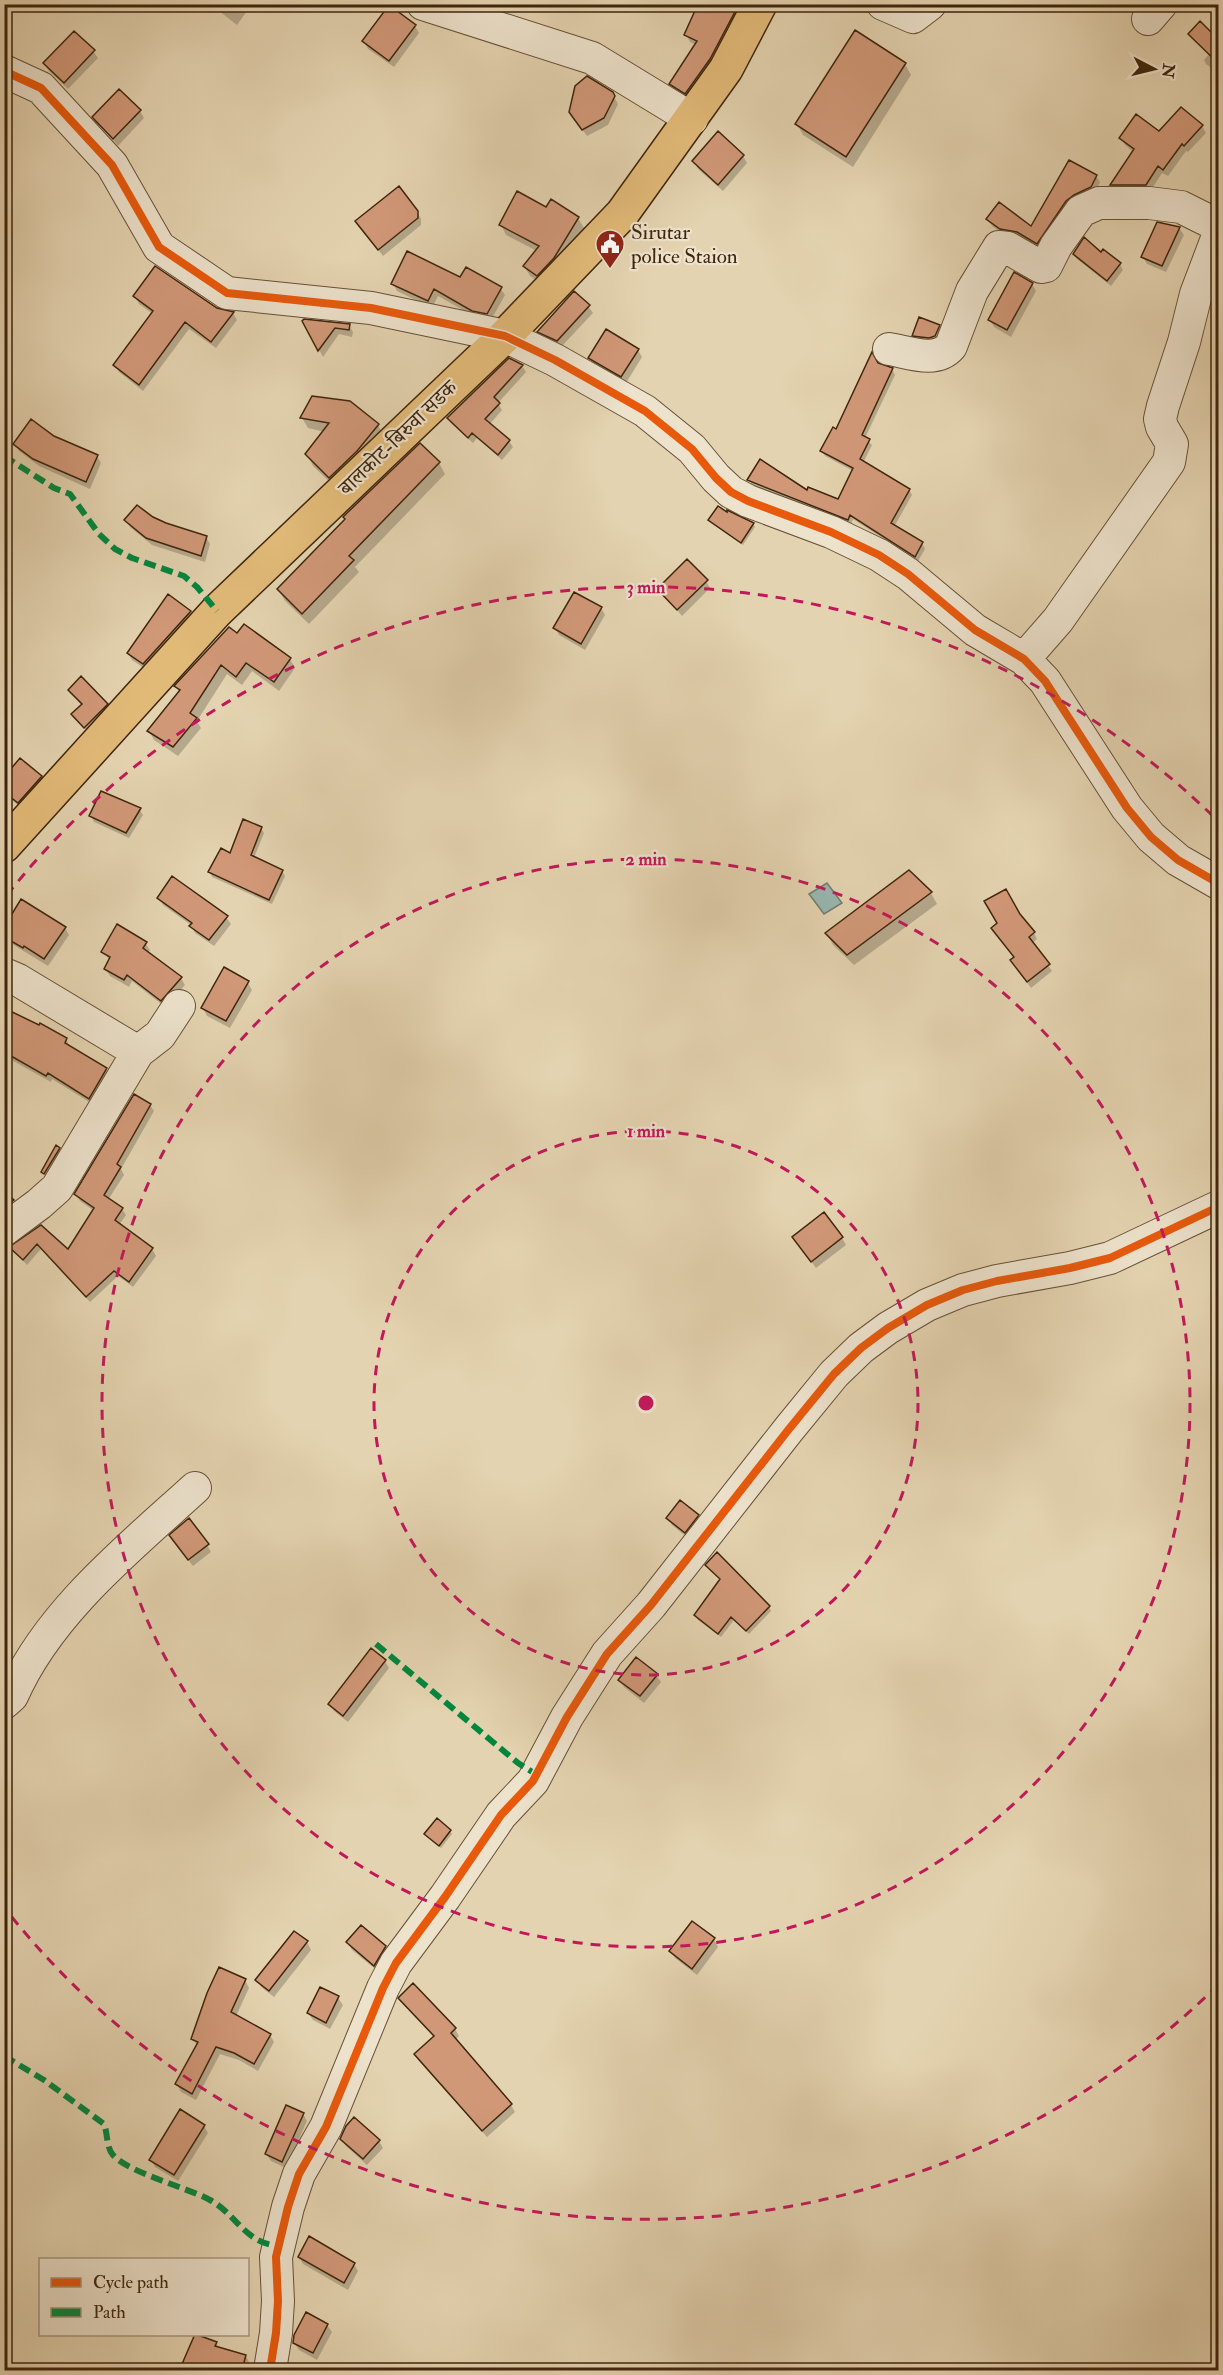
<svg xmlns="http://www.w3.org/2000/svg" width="1223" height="2375" font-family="'IM FELL Double Pica','Noto Serif Devanagari',serif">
	<rect width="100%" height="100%" fill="#e4d3b0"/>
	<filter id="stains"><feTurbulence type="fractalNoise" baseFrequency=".00333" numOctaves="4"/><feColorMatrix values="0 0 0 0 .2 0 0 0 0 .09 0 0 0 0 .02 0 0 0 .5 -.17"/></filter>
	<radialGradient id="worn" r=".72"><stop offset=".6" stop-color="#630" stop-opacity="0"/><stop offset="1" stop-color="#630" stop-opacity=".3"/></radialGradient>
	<!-- water -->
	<path fill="#97b7b2" stroke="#747d70" stroke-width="1.5" d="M 827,883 L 842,903 L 824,914 L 809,894 Z"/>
	<!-- shadow -->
	<path fill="#0003" d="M 210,4 L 252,4 L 237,25 Z
		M 700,4 L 746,4 L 690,100 L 675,91 L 671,84 L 696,45 L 690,42 L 686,34 Z
		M 1200,23 L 1218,39 L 1218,73 L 1206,64 L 1204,60 L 1209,54 L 1190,34 Z
		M 415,26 L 419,33 L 394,67 L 368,49 L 364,41 Z
		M 93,51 L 98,58 L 68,89 L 49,71 L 45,64 Z
		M 905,64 L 911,75 L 853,167 L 803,135 L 797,124 Z
		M 612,93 L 618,104 L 608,125 L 587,136 L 575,120 Z
		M 140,111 L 144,118 L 118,146 L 94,117 Z
		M 1202,126 L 1206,133 L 1188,152 L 1186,151 L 1168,176 L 1162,173 L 1150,192 L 1116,192 L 1112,185 L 1133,152 L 1125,145 L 1121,138 Z
		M 719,134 L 743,156 L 747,163 L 723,191 L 698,169 L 694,161 Z
		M 1096,176 L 1100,182 L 1094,194 L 1041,250 L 1005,236 L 992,226 L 988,219 L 1032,228 Z
		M 546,209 L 578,218 L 584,228 L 559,268 L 543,285 L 530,276 L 524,266 L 537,251 L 506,235 L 501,225 Z
		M 417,212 L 421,219 L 421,225 L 383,256 L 361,228 Z
		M 1157,224 L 1179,228 L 1184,235 L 1166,272 L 1147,264 L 1143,257 Z
		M 1074,254 L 1101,254 L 1120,264 L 1123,270 L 1111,286 L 1077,259 Z
		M 461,279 L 500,288 L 505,295 L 491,320 L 477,318 L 438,296 L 432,308 L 397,291 L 393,284 Z
		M 1032,284 L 1036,291 L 1011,337 L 994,327 L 990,320 Z
		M 135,296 L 233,313 L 237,320 L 216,348 L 189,329 L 143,391 L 119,372 L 115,365 L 153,314 L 139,304 Z
		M 588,306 L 593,313 L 561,347 L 543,339 L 539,332 Z
		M 304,321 L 349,325 L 353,332 L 352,337 L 339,334 L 323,357 Z
		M 939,326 L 943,333 L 937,344 L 918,342 L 914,335 Z
		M 638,350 L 642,357 L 626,383 L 594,365 L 590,358 Z
		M 877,364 L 892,369 L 895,375 L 865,438 L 872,445 L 863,463 L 909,490 L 912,495 L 894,527 L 922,543 L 925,549 L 918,561 L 853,519 L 851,525 L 752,485 L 749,480 L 808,492 L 839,501 L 853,471 L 825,456 L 822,451 L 837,431 Z
		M 522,366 L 526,372 L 498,403 L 502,410 L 490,424 L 509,441 L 513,447 L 502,460 L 477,438 L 473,443 L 452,424 L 448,418 Z
		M 302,418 L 378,425 L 384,436 L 336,488 L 313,466 L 307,454 L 325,432 L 308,428 Z
		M 54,438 L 97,456 L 101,463 L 90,489 L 39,466 L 19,451 L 15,444 Z
		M 439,463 L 445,474 L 355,567 L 359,572 L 309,624 L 285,601 L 279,590 Z
		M 727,514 L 753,524 L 755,527 L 743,545 L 710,520 Z
		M 152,518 L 206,537 L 210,544 L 205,562 L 152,545 L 130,527 L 126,520 Z
		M 706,581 L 710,588 L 682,616 L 659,589 Z
		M 169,596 L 190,612 L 194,619 L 148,671 L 132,660 L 128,653 Z
		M 601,608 L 605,615 L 585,650 L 559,635 L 555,628 Z
		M 229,629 L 290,659 L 295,668 L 279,691 L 252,671 L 242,685 L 227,674 L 197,721 L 201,728 L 178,756 L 154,740 L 149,731 L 180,693 L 176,687 Z
		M 70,690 L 106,705 L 111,712 L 89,734 L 73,715 L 82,706 Z
		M 41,777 L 45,784 L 23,809 L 4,794 L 4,779 Z
		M 139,809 L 143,815 L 129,838 L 94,822 L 91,816 Z
		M 261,828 L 264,833 L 254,858 L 282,871 L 285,876 L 272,904 L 212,877 L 210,872 Z
		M 908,872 L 931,893 L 937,904 L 854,965 L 833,945 L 827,934 Z
		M 159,898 L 226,917 L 231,924 L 214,946 L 195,933 L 191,925 L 163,905 Z
		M 1019,915 L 1034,933 L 1037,939 L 1032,943 L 1052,971 L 1031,988 L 1016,967 L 1015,959 L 993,929 Z
		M 65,928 L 69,935 L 48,966 L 4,939 L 4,930 Z
		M 145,943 L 150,950 L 148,953 L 181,978 L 185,985 L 165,1007 L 132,981 L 129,987 L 110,976 L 105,969 L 110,960 L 103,952 Z
		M 248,983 L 252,990 L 230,1028 L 207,1016 L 203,1008 Z
		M 4,1010 L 66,1039 L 70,1047 L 106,1070 L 110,1077 L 94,1105 L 52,1079 L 51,1082 L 4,1056 Z
		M 150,1105 L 154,1111 L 121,1169 L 124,1175 L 108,1200 L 122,1209 L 126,1215 L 119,1225 L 152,1249 L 156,1256 L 133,1287 L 118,1276 L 90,1302 L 41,1249 L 27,1265 L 11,1247 L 41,1227 L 68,1251 L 94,1211 L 80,1201 L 76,1194 Z
		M 59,1149 L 61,1152 L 46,1176 L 43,1172 Z
		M 4,1193 L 15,1204 L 4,1212 Z
		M 842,1238 L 846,1245 L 816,1268 L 798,1244 Z
		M 698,1516 L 702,1523 L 689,1539 L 672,1525 L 668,1518 Z
		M 175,1543 L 207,1545 L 211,1552 L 193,1566 Z
		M 707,1565 L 769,1606 L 771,1611 L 749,1634 L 734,1620 L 721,1637 L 698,1620 L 695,1615 L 721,1580 Z
		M 385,1661 L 389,1668 L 348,1722 L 334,1711 L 330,1704 Z
		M 656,1675 L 661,1682 L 644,1703 L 624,1687 L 620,1680 Z
		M 450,1831 L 452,1834 L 441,1848 L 426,1834 Z
		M 692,1923 L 714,1939 L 718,1947 L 697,1975 L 675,1958 L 671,1951 Z
		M 307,1942 L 311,1950 L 274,1997 L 261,1987 L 257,1980 Z
		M 348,1943 L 385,1947 L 389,1955 L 379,1972 L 352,1950 Z
		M 245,1980 L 249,1988 L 236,2016 L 270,2035 L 274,2042 L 258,2071 L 239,2060 L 220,2054 L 196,2100 L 181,2092 L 177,2084 L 197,2046 L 193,2039 Z
		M 320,1989 L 338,1998 L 343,2005 L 330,2029 L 313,2020 L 308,2013 Z
		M 400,1998 L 455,2029 L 459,2036 L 455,2040 L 511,2105 L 515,2112 L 487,2137 L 419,2061 L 416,2054 L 434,2037 Z
		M 303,2114 L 307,2121 L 286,2168 L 271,2161 L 266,2154 Z
		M 204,2126 L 208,2133 L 178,2181 L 155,2167 L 151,2160 Z
		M 342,2139 L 379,2141 L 383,2148 L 367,2165 L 346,2146 Z
		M 299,2257 L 354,2264 L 358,2271 L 348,2290 L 303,2264 Z
		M 307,2314 L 327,2325 L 332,2332 L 317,2360 L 299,2350 L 294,2342 Z
		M 196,2335 L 216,2343 L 219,2348 L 246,2356 L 249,2362 L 246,2370 L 181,2370 Z"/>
	<!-- building -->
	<path fill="#d19878" stroke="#3f250c" stroke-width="1.5" d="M 698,4 L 739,4 L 710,59 L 685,94 L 669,84 L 697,41 L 684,35 Z
		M 389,5 L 416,25 L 389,61 L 362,41 Z
		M 1200,21 L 1218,39 L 1218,63 L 1188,34 Z
		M 855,30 L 906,63 L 846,157 L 795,124 Z
		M 74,31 L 95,50 L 64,83 L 43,63 Z
		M 587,76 L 613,92 L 615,96 L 604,118 L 582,130 L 569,112 L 575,86 Z
		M 119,89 L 141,110 L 113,139 L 92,117 Z
		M 1181,107 L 1203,125 L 1184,146 L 1182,144 L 1163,170 L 1158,166 L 1146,185 L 1110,185 L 1134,149 L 1119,138 L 1136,114 L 1159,131 Z
		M 718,131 L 744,155 L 718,185 L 692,161 Z
		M 1069,160 L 1097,175 L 1091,187 L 1074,195 L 1066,201 L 1037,244 L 1017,232 L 1000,229 L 986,219 L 999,202 L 1031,226 Z
		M 399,186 L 418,211 L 418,218 L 378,250 L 355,221 Z
		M 517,191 L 546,207 L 551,199 L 579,217 L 554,258 L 537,276 L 523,266 L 539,246 L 499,225 Z
		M 1157,222 L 1180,227 L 1162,266 L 1141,257 Z
		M 1084,237 L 1101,252 L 1103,249 L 1121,263 L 1107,281 L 1073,254 Z
		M 407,251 L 460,277 L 466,267 L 502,287 L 487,314 L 472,311 L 434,289 L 428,301 L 391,284 Z
		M 155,266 L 217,308 L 234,312 L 211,342 L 185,322 L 139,385 L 113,365 L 153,311 L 133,296 Z
		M 1014,272 L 1033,283 L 1007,330 L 988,320 Z
		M 574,291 L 590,305 L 557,341 L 537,332 Z
		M 919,317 L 940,325 L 935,336 L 929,338 L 912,336 Z
		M 304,319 L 350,324 L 349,330 L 335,328 L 318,351 L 302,321 Z
		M 606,329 L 639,349 L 621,377 L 588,358 Z
		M 872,352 L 878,363 L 893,368 L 862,435 L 870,439 L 860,459 L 910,489 L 891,523 L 923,542 L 915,557 L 850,515 L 848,520 L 747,480 L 760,459 L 807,490 L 808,487 L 838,499 L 853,468 L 820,451 L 833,427 L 836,429 Z
		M 509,358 L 523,365 L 494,397 L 500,403 L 485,419 L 510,440 L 498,455 L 472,433 L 468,438 L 447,418 Z
		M 312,396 L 350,401 L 379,424 L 357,451 L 329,478 L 305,454 L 329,423 L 300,418 Z
		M 31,419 L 54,436 L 98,455 L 86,482 L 33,459 L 13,444 Z
		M 420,443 L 440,462 L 349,556 L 354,560 L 302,614 L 277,589 L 345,519 L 343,517 L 347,513 Z
		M 137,505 L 153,517 L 166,523 L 207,536 L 201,556 L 146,538 L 124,520 Z
		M 718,506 L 727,512 L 727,510 L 754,523 L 741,543 L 708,520 Z
		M 687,559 L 708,580 L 677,610 L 657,589 Z
		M 574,592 L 602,607 L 581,644 L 553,628 Z
		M 168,594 L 191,611 L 143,664 L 127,653 Z
		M 244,624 L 291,658 L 274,682 L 246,663 L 236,677 L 221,665 L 190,713 L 197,718 L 173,747 L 147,731 L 180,690 L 174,686 L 229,627 L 237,633 Z
		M 81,676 L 108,704 L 84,728 L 71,714 L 82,704 L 68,690 Z
		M 20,758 L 42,776 L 18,803 L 4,792 L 4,777 Z
		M 101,791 L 141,808 L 126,833 L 89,816 Z
		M 243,819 L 262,827 L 251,855 L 283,870 L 269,900 L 208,872 L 221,848 L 230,853 Z
		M 909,870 L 932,892 L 847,955 L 825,933 Z
		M 172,876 L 228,916 L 209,940 L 189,926 L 192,923 L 157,898 Z
		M 1006,889 L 1020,914 L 1035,932 L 1029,937 L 1050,964 L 1027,982 L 1010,960 L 1014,957 L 991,928 L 997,923 L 984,901 Z
		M 21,899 L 66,927 L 44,959 L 24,946 L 23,948 L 4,937 L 4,927 Z
		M 117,924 L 147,942 L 143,948 L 182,977 L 161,1001 L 127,975 L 124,980 L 104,969 L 110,957 L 101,952 Z
		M 224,967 L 249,981 L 226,1021 L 201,1008 Z
		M 4,1008 L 39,1025 L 40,1023 L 67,1038 L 65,1043 L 107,1068 L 89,1099 L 48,1073 L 46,1076 L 4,1052 Z
		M 134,1094 L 151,1104 L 117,1164 L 121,1167 L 104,1195 L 123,1208 L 115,1220 L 153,1248 L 129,1282 L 114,1271 L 86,1297 L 37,1244 L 23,1260 L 9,1247 L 41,1225 L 68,1249 L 94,1208 L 74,1194 Z
		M 56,1145 L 60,1148 L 44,1174 L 41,1172 Z
		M 4,1191 L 14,1200 L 4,1207 Z
		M 824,1212 L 843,1237 L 811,1262 L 792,1237 Z
		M 680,1500 L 699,1515 L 685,1533 L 666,1518 Z
		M 189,1518 L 209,1544 L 188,1560 L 169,1535 Z
		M 717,1552 L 770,1606 L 746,1631 L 731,1617 L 718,1634 L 694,1615 L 720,1579 L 705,1565 Z
		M 371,1648 L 386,1660 L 343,1716 L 328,1704 Z
		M 636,1657 L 658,1674 L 640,1696 L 618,1680 Z
		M 437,1818 L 451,1830 L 439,1846 L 424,1834 Z
		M 692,1921 L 715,1938 L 692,1969 L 669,1951 Z
		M 361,1925 L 386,1946 L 374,1966 L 346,1942 Z
		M 294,1931 L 308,1941 L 269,1991 L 255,1980 Z
		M 219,1967 L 246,1979 L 231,2012 L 271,2034 L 254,2064 L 234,2053 L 216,2047 L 192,2094 L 175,2084 L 198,2042 L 191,2039 L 207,1993 Z
		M 413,1983 L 456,2028 L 451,2033 L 512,2104 L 482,2131 L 414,2054 L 434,2036 L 398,1998 Z
		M 320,1987 L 339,1996 L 326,2023 L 307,2013 Z
		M 286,2105 L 304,2113 L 282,2162 L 265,2154 Z
		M 180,2109 L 205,2125 L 174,2175 L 149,2160 Z
		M 354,2117 L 380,2140 L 363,2159 L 340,2139 L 346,2126 Z
		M 309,2236 L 355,2263 L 344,2283 L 298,2257 Z
		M 306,2312 L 328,2324 L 313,2353 L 293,2343 L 294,2335 Z
		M 195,2334 L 217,2342 L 215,2346 L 246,2355 L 242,2370 L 197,2370 L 182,2364 Z"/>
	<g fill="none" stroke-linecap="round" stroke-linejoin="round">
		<!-- minor casing -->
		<g stroke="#685035" stroke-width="34">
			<path id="minor" d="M 423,4 L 592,58 L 692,119
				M 883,4 L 913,17 L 930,4
				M 1148,19 L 1161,4
				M 4,71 L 41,88 L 112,165 L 159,247 L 227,293 L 371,308 L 505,336 L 555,360 L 645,411 L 692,449 L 716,478 L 731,492 L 748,501 L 831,532 L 879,555 L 908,574 L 975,630 L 1024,659 L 1045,681 L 1127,808 L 1151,837 L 1178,860 L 1218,883
				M 889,349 C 908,352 936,364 951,346 L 972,291 L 999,247 L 1008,248 L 1041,267 L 1046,266 L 1056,246 L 1081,211 L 1099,203 L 1149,203 L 1181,207 L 1215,224 L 1218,227
				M 1024,659 L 1058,620 L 1169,462 L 1172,444 L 1162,427 L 1160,419 L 1163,406 L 1184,342 L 1196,294 L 1218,236
				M 4,974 L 18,980 L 138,1052
				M 4,1230 L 39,1204 L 57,1188 L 138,1052 L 160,1035 L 179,1006
				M 4,1703 L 12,1696 C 48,1613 129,1548 195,1488
				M 270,2370 L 276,2333 L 278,2301 L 276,2257 L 288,2207 L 299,2174 L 326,2127 L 383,1988 L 396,1963 L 445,1897 L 501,1815 L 533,1781 L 567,1717 L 607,1654 L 651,1605 L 789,1429 L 834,1374 L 861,1348 L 888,1328 L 927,1305 L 963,1290 L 997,1281 L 1070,1268 L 1110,1258 L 1218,1207"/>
		</g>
		<!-- major casing -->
		<g stroke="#3f250c" stroke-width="36">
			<path id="major" d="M 4,846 L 217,611 L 505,336 L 622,214 L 726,69 L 760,4"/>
		</g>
		<!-- minor -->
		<use href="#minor" stroke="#ede2cc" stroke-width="32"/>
		<!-- major -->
		<use href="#major" stroke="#e2ba78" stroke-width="33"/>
		<!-- quiet -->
		<path stroke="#00873e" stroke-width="6" stroke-dasharray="12 6" stroke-linecap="butt" d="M 4,456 L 54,488 L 70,494 L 99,534 L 115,549 L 132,558 L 184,576 L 197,587 L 217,611
			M 376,1644 L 518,1763 L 537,1775
			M 4,2056 L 44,2080 L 104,2124 C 108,2134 106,2147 113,2155 C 129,2173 186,2187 210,2200 C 236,2214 245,2243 278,2246"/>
		<!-- cycleway casing -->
		<g stroke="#ede2cc" stroke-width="11">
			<path id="cycleway" d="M 4,71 L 41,88 L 112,165 L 159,247 L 227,293 L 371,308 L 505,336 L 555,360 L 645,411 L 692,449 L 716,478 L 731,492 L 748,501 L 831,532 L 879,555 L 908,574 L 975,630 L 1024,659 L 1045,681 L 1127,808 L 1151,837 L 1178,860 L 1218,883
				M 270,2370 L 276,2333 L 278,2301 L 276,2257 L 288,2207 L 299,2174 L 326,2127 L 383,1988 L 396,1963 L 445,1897 L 501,1815 L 533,1781 L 567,1717 L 607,1654 L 651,1605 L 789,1429 L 834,1374 L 861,1348 L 888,1328 L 927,1305 L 963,1290 L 997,1281 L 1070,1268 L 1110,1258 L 1218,1207"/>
		</g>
		<!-- cycleway -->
		<use href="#cycleway" stroke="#e8590c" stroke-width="8"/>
	</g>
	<!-- distance rings -->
	<g fill="none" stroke="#c2185b" stroke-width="3" stroke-dasharray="10 8">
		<circle cx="646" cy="1403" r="272"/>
		<circle cx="646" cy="1403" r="544"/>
		<path d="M1218 1985A816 816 0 0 1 7 1911M7 895A816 816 0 0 1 1218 821"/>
	</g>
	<!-- icons -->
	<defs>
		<g id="civic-pin" transform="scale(1.5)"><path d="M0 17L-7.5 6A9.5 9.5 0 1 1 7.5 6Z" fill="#8f2418" stroke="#ede2cc"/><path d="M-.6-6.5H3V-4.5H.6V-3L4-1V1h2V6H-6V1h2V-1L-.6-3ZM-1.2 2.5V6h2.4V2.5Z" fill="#fff"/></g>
	</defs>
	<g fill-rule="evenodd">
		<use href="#civic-pin" x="610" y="244"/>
	</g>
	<g text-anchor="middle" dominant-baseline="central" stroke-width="4.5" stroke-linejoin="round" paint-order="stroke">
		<!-- poi labels -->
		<g font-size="21" fill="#3f250c" stroke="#ede2cc" text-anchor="start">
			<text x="631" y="232">Sirutar<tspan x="631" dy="24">police Staion</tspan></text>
		</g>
		<!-- street labels -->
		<g font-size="21" fill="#3f250c" stroke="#ede2cc">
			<text transform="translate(398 438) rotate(-44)">बालकोट-बिरुवा सडक</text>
		</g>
	</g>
	<circle cx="646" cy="1403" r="9" fill="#c2185b" stroke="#ede2cc" stroke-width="3"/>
	<g font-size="18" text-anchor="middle" font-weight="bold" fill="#c2185b" stroke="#ede2cc" stroke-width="4.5" stroke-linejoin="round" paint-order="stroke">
		<text x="646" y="593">3 min</text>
		<text x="646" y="865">2 min</text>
		<text x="646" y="1137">1 min</text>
	</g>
	<!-- margin -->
	<rect width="1223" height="2375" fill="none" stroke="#e4d3b0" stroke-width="24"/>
	<rect x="6" y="6" width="1211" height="2363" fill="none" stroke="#3f250c" stroke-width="3"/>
	<rect x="12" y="12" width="1199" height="2351" fill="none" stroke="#3f250c" stroke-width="1.5"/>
	<!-- legend -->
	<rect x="39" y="2258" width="210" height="78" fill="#ede2cc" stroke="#a7967f" stroke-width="1.5"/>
	<rect x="51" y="2278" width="30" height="9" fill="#e8590c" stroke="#a7967f" stroke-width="1.5"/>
	<text x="93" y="2288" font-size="18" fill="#3f250c">Cycle path</text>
	<rect x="51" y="2308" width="30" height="9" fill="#00873e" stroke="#a7967f" stroke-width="1.5"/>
	<text x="93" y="2318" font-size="18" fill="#3f250c">Path</text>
	<!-- north arrow -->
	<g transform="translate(1154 69) rotate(97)" stroke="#ede2cc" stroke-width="4.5" paint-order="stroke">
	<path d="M0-4.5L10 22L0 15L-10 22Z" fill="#3f250c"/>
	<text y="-9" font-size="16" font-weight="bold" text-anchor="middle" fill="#3f250c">N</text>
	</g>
	<rect width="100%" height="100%" filter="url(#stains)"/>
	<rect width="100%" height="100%" fill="url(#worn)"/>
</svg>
